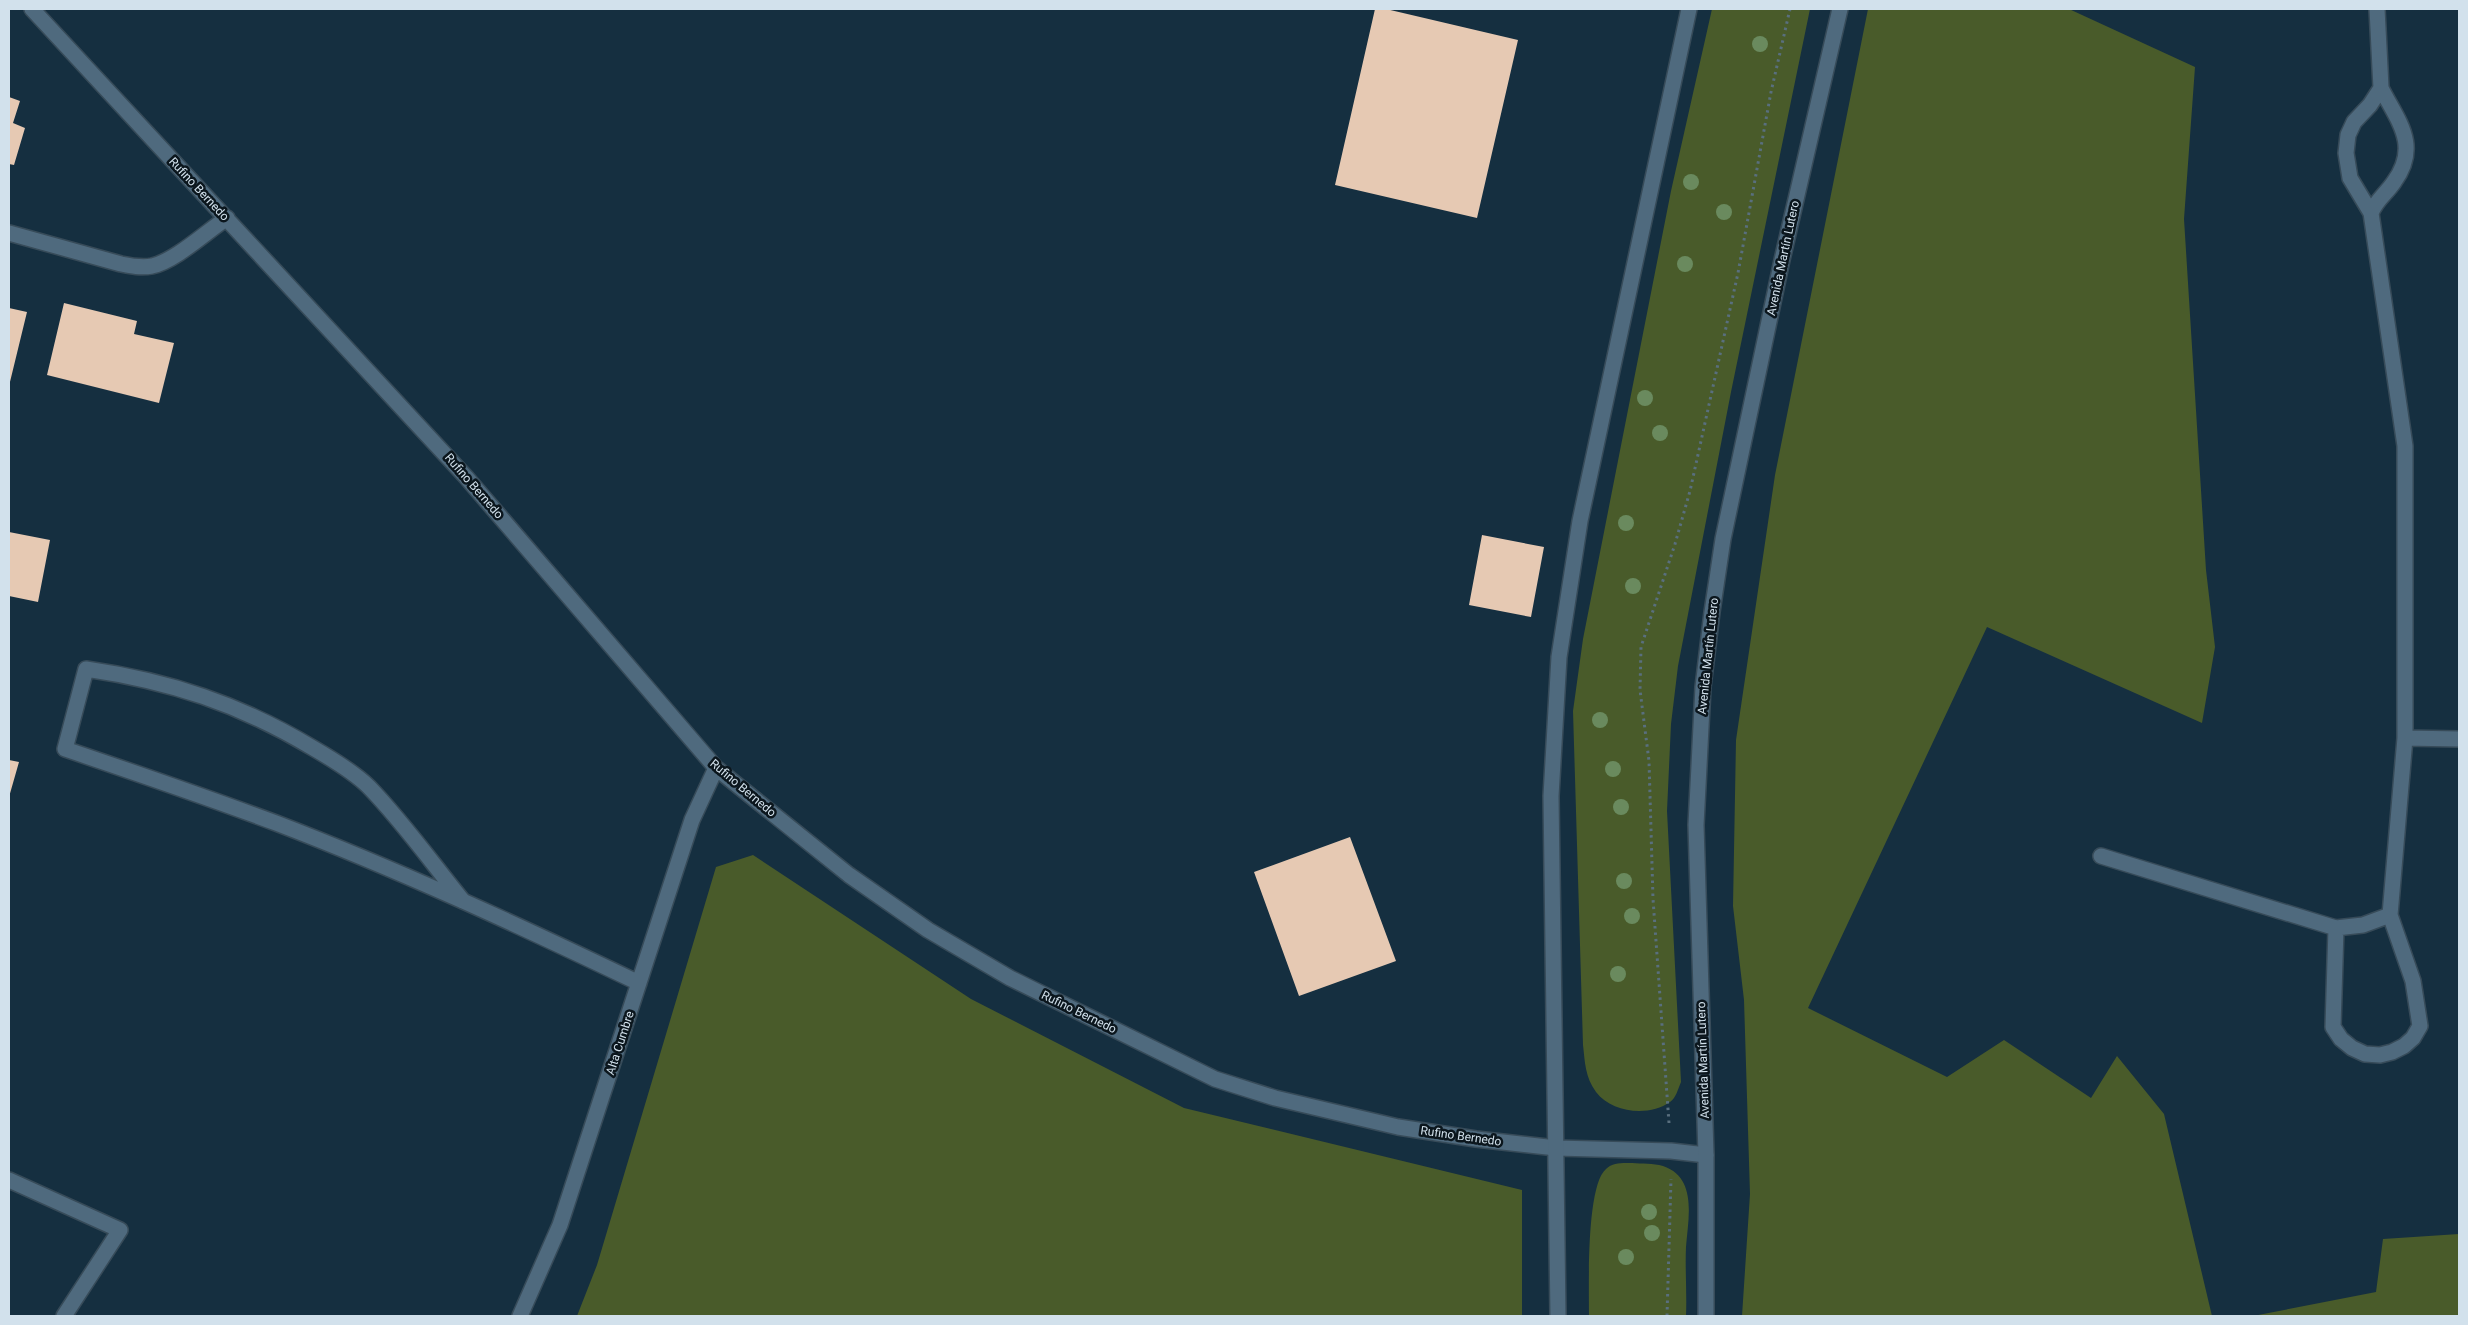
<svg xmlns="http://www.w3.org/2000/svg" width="2468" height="1325" font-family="Roboto,sans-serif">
	<rect width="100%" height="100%" fill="#152f40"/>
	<!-- green -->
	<path fill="#495b2a" d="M 1712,9 L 1810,9 L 1731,392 L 1678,666 L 1671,724 L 1667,811 L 1681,1082 C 1678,1089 1676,1098 1670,1102 C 1649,1117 1612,1113 1596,1092 C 1585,1077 1585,1062 1583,1045 L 1573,711 L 1583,639 L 1671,191 Z
		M 1868,9 L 2069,9 L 2195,67 L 2184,219 L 2206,570 L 2215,647 L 2202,723 L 1987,627 L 1808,1008 L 1947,1077 L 2004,1040 L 2091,1098 L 2117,1056 L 2164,1114 L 2212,1316 L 1742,1316 L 1750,1194 L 1744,1000 L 1733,906 L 1736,740 L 1775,475 Z
		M 753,855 L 971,999 L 1184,1108 L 1522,1190 L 1522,1316 L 577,1316 L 597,1265 L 716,867 Z
		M 1632,1163 C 1642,1164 1653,1163 1663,1166 C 1698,1178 1688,1219 1686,1247 C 1685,1270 1687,1293 1686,1316 L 1589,1316 C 1589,1287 1586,1186 1606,1169 C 1613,1162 1623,1163 1632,1163 Z
		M 2459,1234 L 2459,1316 L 2253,1316 L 2376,1292 L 2383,1239 Z"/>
	<!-- building -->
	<path fill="#e6c9b3" d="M 1375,9 L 1386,9 L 1518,40 L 1477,218 L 1335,185 Z
		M 9,97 L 20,101 L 13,123 L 25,128 L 14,165 L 9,164 Z
		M 64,303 L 137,321 L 134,334 L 174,343 L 159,403 L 47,375 Z
		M 9,308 L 27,312 L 9,386 Z
		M 9,532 L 50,540 L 38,602 L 9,596 Z
		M 1482,535 L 1544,547 L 1531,617 L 1469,605 Z
		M 9,760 L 19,762 L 9,797 Z
		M 1350,837 L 1396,961 L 1299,996 L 1254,872 Z"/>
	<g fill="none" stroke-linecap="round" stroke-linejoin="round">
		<!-- street casing -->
		<g stroke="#374b59" stroke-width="18">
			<path id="street" d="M 32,9 L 466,477 L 716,768 L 849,875 L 928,930 L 1010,978 L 1215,1079 L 1275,1098 L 1398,1127 L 1476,1139 L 1556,1148 L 1671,1151 L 1706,1155
				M 2371,213 C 2377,199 2386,194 2394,182 C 2421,145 2397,120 2381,88
				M 9,233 L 121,264 C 131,266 141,268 152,266 C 175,261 206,232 227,218
				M 2405,738 L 2459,739
				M 2101,856 L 2336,928 L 2363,925 L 2390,915
				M 463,901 C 432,863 403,822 369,787 C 354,772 332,759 313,748 C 240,704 169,681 86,669 L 65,749 C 136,773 206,797 276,823 C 399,870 520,926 639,983
				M 2336,928 L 2333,1027 L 2341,1039 L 2352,1048 L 2365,1054 L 2380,1055 L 2392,1052 L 2404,1046 L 2413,1038 L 2420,1026 L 2413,981 L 2390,915 L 2405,738 L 2405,446 L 2371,213 L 2350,178 L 2346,153 L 2348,135 L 2354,122 L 2370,105 L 2381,88 L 2377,9
				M 9,1180 L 120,1230 L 64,1316
				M 520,1316 L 560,1225 L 692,820 L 716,768"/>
		</g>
		<!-- secondary casing -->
		<g stroke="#374b59" stroke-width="18">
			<path id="secondary" d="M 1558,1316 L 1551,796 L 1559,657 L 1580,521 L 1689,9
				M 1706,1316 L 1706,1155 L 1696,825 L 1703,687 L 1712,612 L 1723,539 L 1782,260 L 1840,9"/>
		</g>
		<!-- path -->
		<path stroke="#596f7e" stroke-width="3" stroke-dasharray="2.5 4" stroke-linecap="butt" d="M 1669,1123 L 1653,899 L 1649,761 L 1640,690 L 1641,647 L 1675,544 L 1690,491 L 1738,273 L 1771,92 L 1790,9
			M 1667,1316 L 1671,1179"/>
		<!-- street -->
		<use href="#street" stroke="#4f6a7e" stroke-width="15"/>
		<!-- secondary -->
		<use href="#secondary" stroke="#4f6a7e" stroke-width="15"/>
	</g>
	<!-- trees -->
	<g fill="#6a8a5e">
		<circle cx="1760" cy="44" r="8"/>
		<circle cx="1691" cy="182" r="8"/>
		<circle cx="1724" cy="212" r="8"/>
		<circle cx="1685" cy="264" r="8"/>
		<circle cx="1645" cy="398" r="8"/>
		<circle cx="1660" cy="433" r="8"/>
		<circle cx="1626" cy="523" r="8"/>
		<circle cx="1633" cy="586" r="8"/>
		<circle cx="1600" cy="720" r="8"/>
		<circle cx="1613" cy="769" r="8"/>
		<circle cx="1621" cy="807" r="8"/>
		<circle cx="1624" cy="881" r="8"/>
		<circle cx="1632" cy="916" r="8"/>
		<circle cx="1618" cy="974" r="8"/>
		<circle cx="1649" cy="1212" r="8"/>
		<circle cx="1652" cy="1233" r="8"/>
		<circle cx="1626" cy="1257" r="8"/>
	</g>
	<g text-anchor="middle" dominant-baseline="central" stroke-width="5" stroke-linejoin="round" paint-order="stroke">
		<!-- street labels -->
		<g font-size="12" fill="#d2e1ec" stroke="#0b161d">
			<text transform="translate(199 189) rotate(47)">Rufino Bernedo</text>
			<text transform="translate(1783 258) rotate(-78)">Avenida Martín Lutero</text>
			<text transform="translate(474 486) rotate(49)">Rufino Bernedo</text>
			<text transform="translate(1708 656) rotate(-84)">Avenida Martín Lutero</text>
			<text transform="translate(743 788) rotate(40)">Rufino Bernedo</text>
			<text transform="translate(1079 1012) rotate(26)">Rufino Bernedo</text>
			<text transform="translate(620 1043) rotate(-72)">Alta Cumbre</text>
			<text transform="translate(1703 1060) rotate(-92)">Avenida Martín Lutero</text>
			<text transform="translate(1461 1136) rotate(8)">Rufino Bernedo</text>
		</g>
	</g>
	<!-- border -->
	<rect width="2468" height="1325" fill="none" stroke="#d2e1ec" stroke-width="20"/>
</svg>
